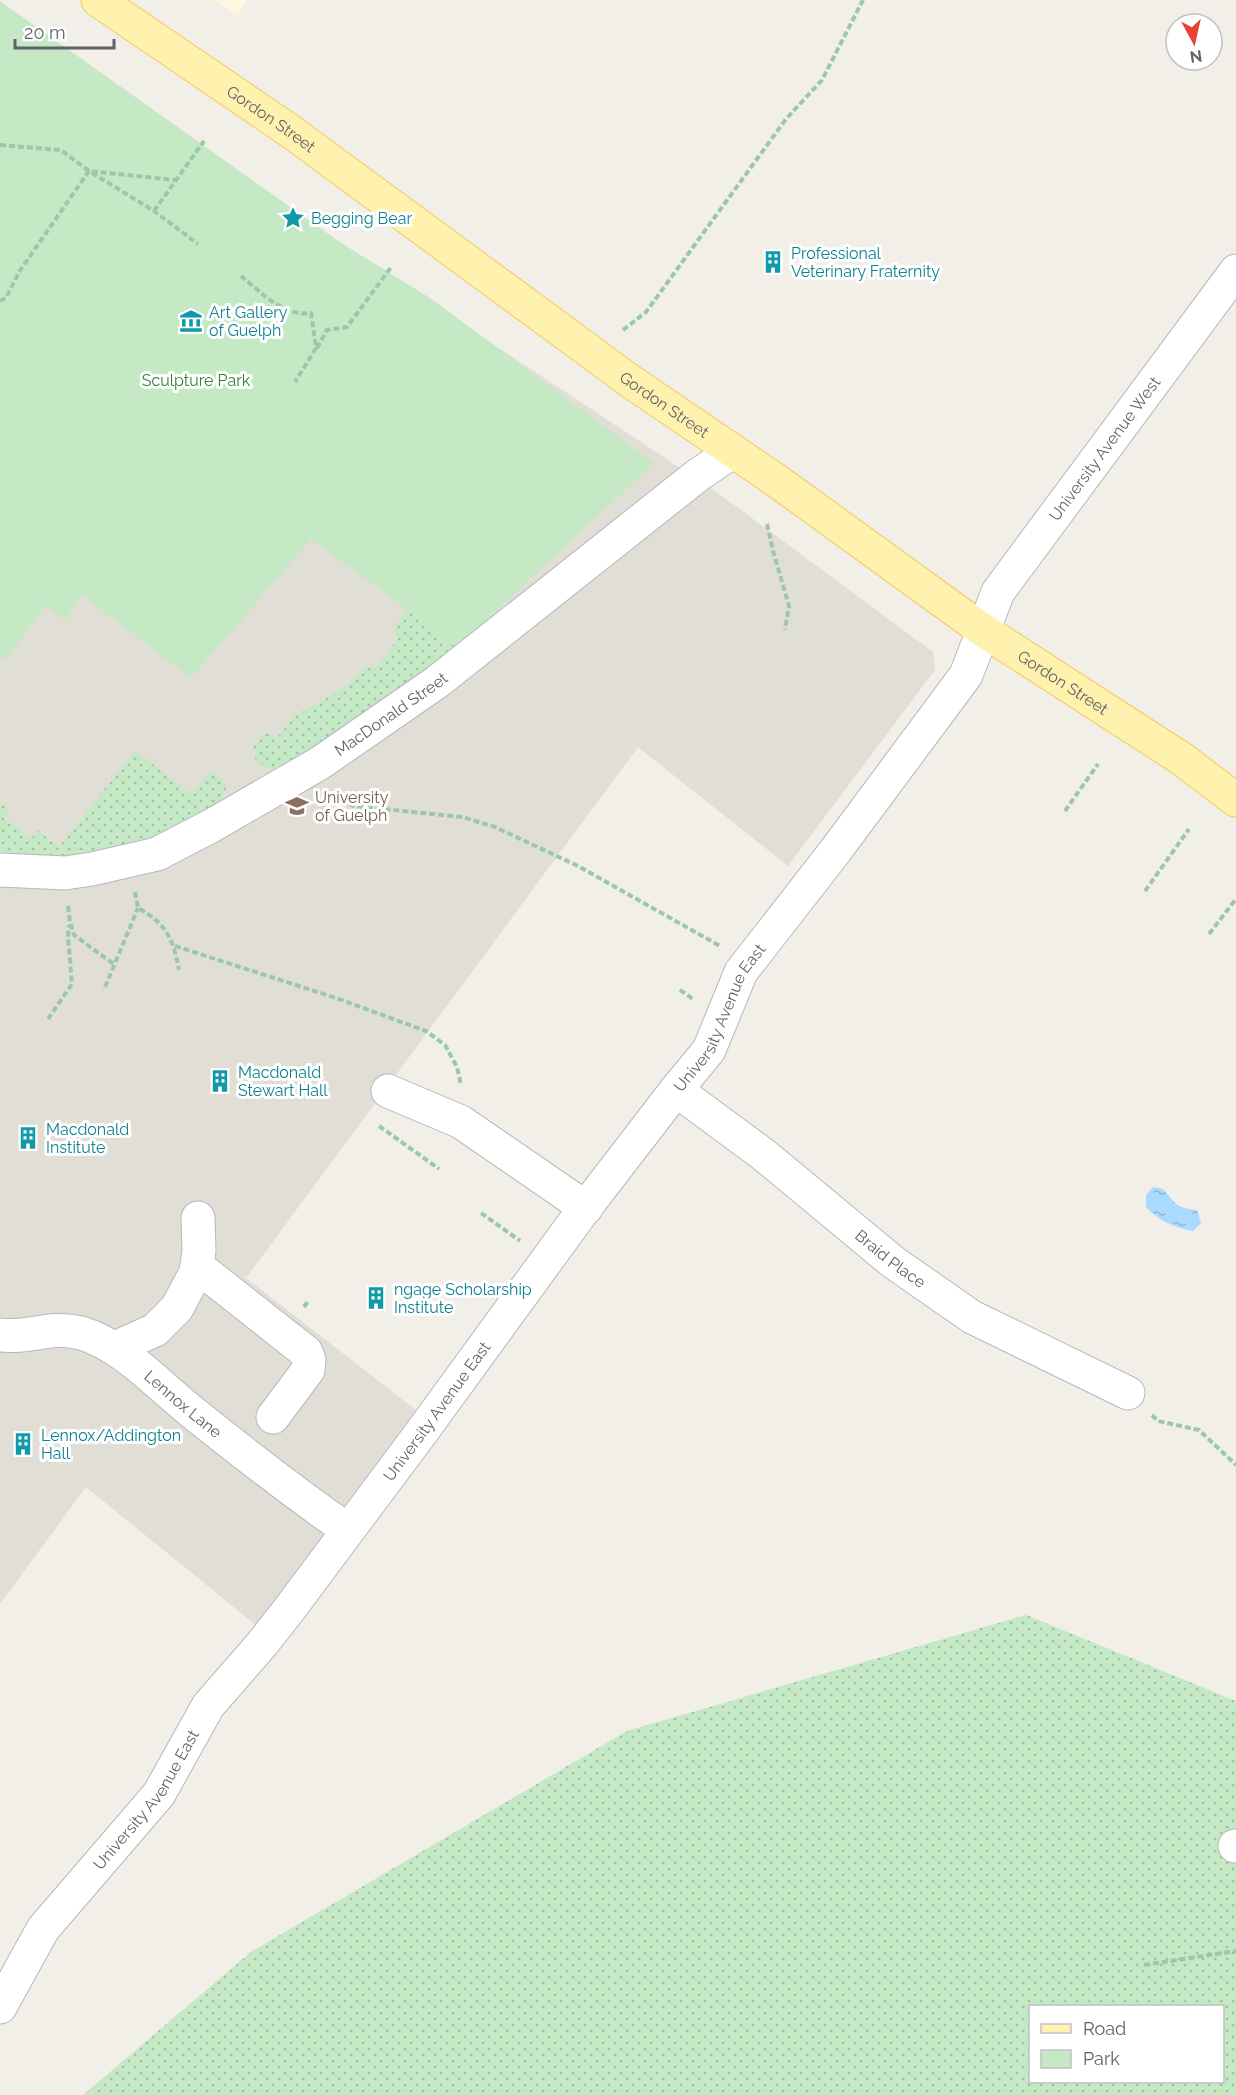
<svg xmlns="http://www.w3.org/2000/svg" width="1236" height="2095" font-family="Raleway,sans-serif">
	<defs>
		<pattern id="grass-dots" width="8" height="8" patternUnits="userSpaceOnUse" patternTransform="scale(1.5)"><rect width="8" height="8" fill="#c5e8c5"/><path d="M2 2h.1M6 6h.1" fill="none" stroke="#a3c0a4" stroke-width="1.8" stroke-linecap="round"/></pattern>
		<pattern id="water-ripples" width="26" height="14" patternUnits="userSpaceOnUse" patternTransform="scale(1.5)"><rect width="26" height="14" fill="#aadaff"/><path d="M2 4q2-2 4 0t4 0M15 11q2-2 4 0t4 0" fill="none" stroke="#8eb4d2"/></pattern>
	</defs>
	<rect width="100%" height="100%" fill="#f1efe8"/>
	<!-- commercial -->
	<path fill="#fef7e0" d="M 214,0 L 247,0 L 238,15 Z"/>
	<!-- education -->
	<path fill="#e1ded6" d="M 0,18 L 718,493 L 933,652 L 935,670 L 788,866 L 638,747 L 246,1278 L 416,1410 L 257,1626 L 86,1487 L 0,1604 Z"/>
	<!-- grass -->
	<path fill="url(#grass-dots)" fill-rule="evenodd" d="M 407,609 L 457,648 L 376,706 L 291,762 L 272,769 L 265,768 L 255,759 L 253,746 L 266,732 L 276,739 L 294,717 L 351,683 L 359,673 L 366,668 L 377,667 L 399,637 L 395,633 L 394,627 Z
		M 135,751 L 191,793 L 211,771 L 220,777 L 227,786 L 218,806 C 194,817 171,830 146,839 C 106,855 43,859 0,855 L 0,803 L 9,810 L 3,818 L 32,838 L 37,830 L 59,847 Z
		M 1026,1615 L 1236,1701 L 1236,2095 L 83,2095 L 251,1952 L 627,1731 ZM 1030,2006 L 1222,2006 L 1222,2082 L 1030,2082 Z"/>
	<!-- park -->
	<path fill="#c5e8c5" d="M 0,1 L 341,243 L 430,298 L 654,463 L 457,648 L 407,609 L 311,539 L 191,678 L 82,595 L 65,620 L 46,605 L 6,660 L 0,655 Z"/>
	<!-- water -->
	<path fill="url(#water-ripples)" d="M 1153,1187 L 1163,1189 C 1176,1204 1176,1208 1197,1210 L 1201,1223 L 1193,1231 C 1173,1227 1159,1221 1146,1207 L 1146,1195 Z"/>
	<g fill="none" stroke-linecap="round" stroke-linejoin="round">
		<!-- minor casing -->
		<g stroke="#b5b8bc" stroke-width="35">
			<g id="minor">
				<path id="s1" d="M 0,870 L 65,873 L 92,869 L 157,854 L 211,826 L 320,763 L 437,682 L 698,475 L 732,452"/>
				<path id="s2" d="M 676,1090 L 764,1155 L 893,1262 L 972,1317 L 1128,1393"/>
				<path d="M 388,1091 L 461,1122 L 586,1208"/>
				<path d="M 197,1266 L 306,1352 L 309,1360 L 308,1370 L 273,1417"/>
				<path id="s3" d="M 0,1335 C 29,1339 50,1325 81,1333 C 124,1346 157,1384 192,1412 C 242,1452 294,1493 348,1530"/>
				<path d="M 115,1348 L 155,1330 L 177,1308 L 196,1272 L 199,1251 L 198,1218"/>
				<path d="M 1235,1846 L 1236,1846"/>
				<path id="s4" d="M 0,2007 L 43,1929 L 159,1794 L 208,1706 L 262,1644 L 288,1611 L 421,1433 L 579,1216 L 676,1090 L 709,1050 L 741,972 L 836,850 L 966,675 L 998,592 L 1236,271"/>
			</g>
		</g>
		<!-- major casing -->
		<g stroke="#f2c960" stroke-width="35">
			<g id="major">
				<path id="s5" d="M 98,0 L 290,131 L 630,381 L 777,481 L 984,631 L 1182,759 L 1236,800"/>
			</g>
		</g>
		<!-- path -->
		<path stroke="#9cc7a9" stroke-width="4" stroke-dasharray="6 3" stroke-linecap="butt" d="M 0,145 L 61,150 L 89,171 L 175,180
			M 154,211 L 204,141
			M 241,276 C 261,292 283,317 311,313 L 316,348 L 295,382
			M 0,301 L 6,298 L 19,272 L 89,171 L 154,211 L 198,244
			M 623,330 L 646,312 L 786,119 L 822,80 L 863,0
			M 317,348 L 327,330 L 347,327 L 392,266
			M 767,524 L 773,551 L 789,606 L 785,630
			M 337,792 L 343,802 L 354,806 L 462,817 L 495,827 L 578,866 L 720,946
			M 1065,811 L 1098,764
			M 1145,891 L 1189,829
			M 135,892 L 138,908 C 167,924 173,939 179,970
			M 68,906 L 70,922 L 74,935 L 115,965
			M 1209,934 L 1236,899
			M 175,946 L 336,998 L 426,1031 L 445,1045 L 457,1067 L 461,1085
			M 105,987 L 138,908
			M 680,990 L 694,1000
			M 48,1019 L 72,984 L 68,937 L 69,925
			M 379,1126 L 439,1169
			M 481,1213 L 520,1241
			M 304,1307 L 309,1300
			M 1152,1415 L 1158,1421 L 1199,1430 L 1236,1465
			M 1144,1965 L 1236,1951"/>
		<!-- minor -->
		<use href="#minor" stroke="#fff" stroke-width="33"/>
		<!-- major -->
		<use href="#major" stroke="#fff2af" stroke-width="33"/>
	</g>
	<!-- icons -->
	<defs>
		<g id="sight-bare" transform="scale(1.8)"><path d="M0-6L1.8-2.2L6-1.7L2.9 1.2L3.7 5.4L0 3.3L-3.7 5.4L-2.9 1.2L-6-1.7L-1.8-2.2Z" fill="#0f9aa8" stroke="#fff" stroke-width="2.5" paint-order="stroke"/></g>
		<g id="building-bare" transform="scale(1.8)"><path d="M-4-6H4V6H1V3H-1V6H-4ZM-2.5-4.3h1.7v1.8h-1.7ZM.8-4.3h1.7v1.8H.8ZM-2.5-1h1.7V.8h-1.7ZM.8-1h1.7V.8H.8Z" fill="#0f9aa8" stroke="#fff" stroke-width="2.5" paint-order="stroke"/></g>
		<g id="museum-bare" transform="scale(1.8)"><path d="M0-6L6-3V-2H-6V-3ZM-5-1h2V3h-2ZM-1-1h2V3h-2ZM3-1h2V3H3ZM-6 4H6V6H-6Z" fill="#0f9aa8" stroke="#fff" stroke-width="2.5" paint-order="stroke"/></g>
		<g id="university-bare" transform="scale(1.8)"><path d="M0-5L7-2L0 1L-7-2ZM-4 1L0 2.5L4 1V4Q0 6-4 4Z" fill="#8d6e63" stroke="#fff" stroke-width="2.5" paint-order="stroke"/></g>
	</defs>
	<g fill-rule="evenodd">
		<use href="#sight-bare" x="293" y="218"/>
		<use href="#building-bare" x="773" y="262"/>
		<use href="#museum-bare" x="191" y="321"/>
		<use href="#university-bare" x="297" y="806"/>
		<use href="#building-bare" x="220" y="1081"/>
		<use href="#building-bare" x="28" y="1138"/>
		<use href="#building-bare" x="376" y="1298"/>
		<use href="#building-bare" x="23" y="1444"/>
	</g>
	<g text-anchor="middle" dominant-baseline="central" stroke-width="6" stroke-linejoin="round" paint-order="stroke">
		<!-- street labels -->
		<g font-size="16" fill="#5f6368" stroke="#fff">
			<text stroke="none"><textPath href="#s5" startOffset="210">Gordon Street</textPath></text>
			<text stroke="none"><textPath href="#s5" startOffset="696">Gordon Street</textPath></text>
			<text stroke="none"><textPath href="#s4" startOffset="1918">University Avenue West</textPath></text>
			<text stroke="none"><textPath href="#s5" startOffset="1182">Gordon Street</textPath></text>
			<text stroke="none"><textPath href="#s1" startOffset="432">MacDonald Street</textPath></text>
			<text stroke="none"><textPath href="#s4" startOffset="1227">University Avenue East</textPath></text>
			<text stroke="none"><textPath href="#s2" startOffset="273">Braid Place</textPath></text>
			<text stroke="none"><textPath href="#s3" startOffset="207">Lennox Lane</textPath></text>
			<text stroke="none"><textPath href="#s4" startOffset="741">University Avenue East</textPath></text>
			<text stroke="none"><textPath href="#s4" startOffset="255">University Avenue East</textPath></text>
		</g>
		<!-- culture labels -->
		<g font-size="16" fill="#0d838f" stroke="#fff" text-anchor="start">
			<text x="311" y="218">Begging Bear</text>
			<text x="791" y="253">Professional<tspan x="791" dy="18">Veterinary Fraternity</tspan></text>
			<text x="209" y="312">Art Gallery<tspan x="209" dy="18">of Guelph</tspan></text>
			<text x="238" y="1072">Macdonald<tspan x="238" dy="18">Stewart Hall</tspan></text>
			<text x="46" y="1129">Macdonald<tspan x="46" dy="18">Institute</tspan></text>
			<text x="394" y="1289">ngage Scholarship<tspan x="394" dy="18">Institute</tspan></text>
			<text x="41" y="1435">Lennox/Addington<tspan x="41" dy="18">Hall</tspan></text>
		</g>
		<!-- park labels -->
		<g font-size="16" fill="#348238" stroke="#fff">
			<text x="196" y="380">Sculpture Park</text>
		</g>
		<!-- education labels -->
		<g font-size="16" fill="#785e54" stroke="#fff" text-anchor="start">
			<text x="315" y="797">University<tspan x="315" dy="18">of Guelph</tspan></text>
		</g>
	</g>
	<!-- legend -->
	<rect x="1029" y="2005" width="195" height="78" fill="#ffffff" stroke="#bfc1c3" stroke-width="1.5"/>
	<rect x="1041" y="2024" width="30" height="9" fill="#fff2af" stroke="#bfc1c3" stroke-width="1.5"/>
	<text x="1083" y="2035" font-size="18" fill="#5f6368">Road</text>
	<rect x="1041" y="2050" width="30" height="18" fill="#c5e8c5" stroke="#bfc1c3" stroke-width="1.5"/>
	<text x="1083" y="2065" font-size="18" fill="#5f6368">Park</text>
	<!-- north arrow -->
	<g transform="translate(1194 42) rotate(172)"><circle r="28" fill="#ffffff" stroke="#bfc1c3" stroke-width="1.5"/>
	<path d="M0-4.5L10 22L0 15L-10 22Z" fill="#ea4335"/>
	<text y="-9" font-size="16" font-weight="bold" text-anchor="middle" fill="#5f6368">N</text>
	</g>
	<!-- scale -->
	<path d="M15 39v9h99v-9" fill="none" stroke="#5f6368" stroke-width="3"/>
	<text x="24" y="39" font-size="18" fill="#5f6368" stroke="#ffffff" stroke-width="4.5" paint-order="stroke">20 m</text>
</svg>
